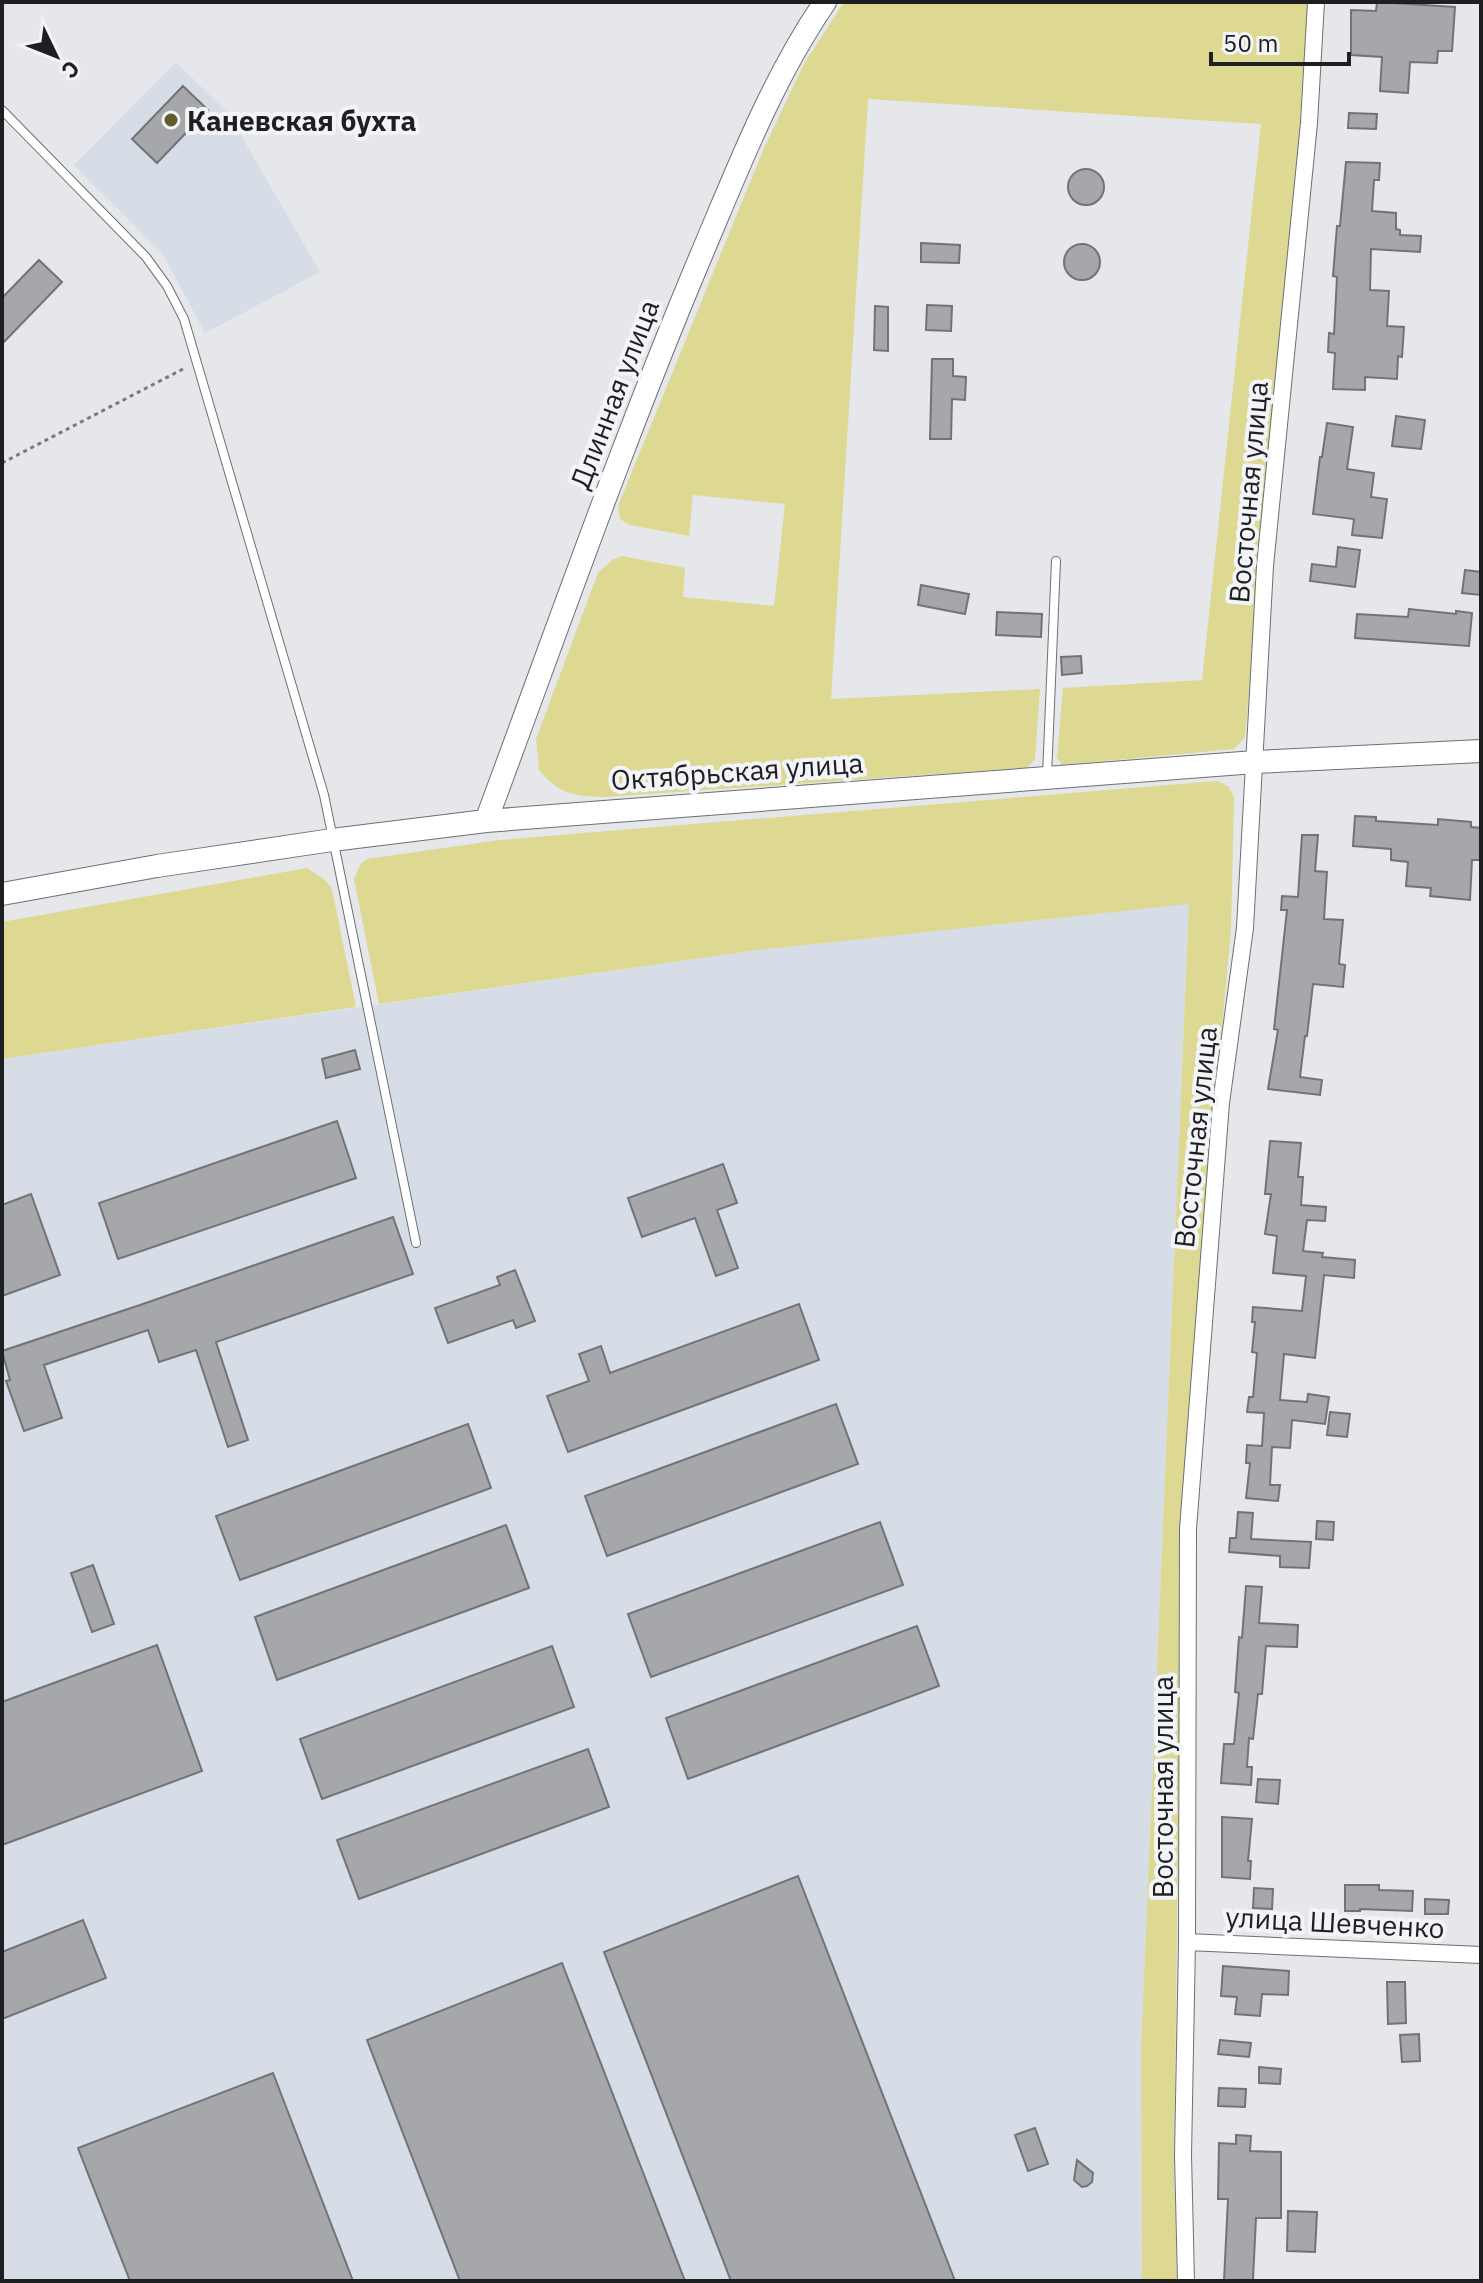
<svg xmlns="http://www.w3.org/2000/svg" width="1483" height="2283" font-family="'IBM Plex Sans',sans-serif">
	<rect width="100%" height="100%" fill="#e5e7eb"/>
	<!-- built -->
	<path fill="#d6dde7" d="M 176,62 L 228,113 L 320,272 L 205,333 L 163,254 L 74,165 Z
		M 1189,904 L 1141,2050 L 1142,2281 L 2,2281 L 2,1059 L 751,951 Z"/>
	<!-- green -->
	<path fill="#ddd892" d="M 844,2 L 1308,2 L 1300,122 L 1245,737 L 1234,749 L 1062,765 L 1057,757 L 1063,688 L 1202,680 L 1261,124 L 868,99 L 831,699 L 1040,689 L 1035,759 L 1027,768 L 604,797 C 573,796 559,794 539,770 L 536,739 L 598,573 L 612,560 L 622,556 L 685,568 L 683,597 L 774,606 L 785,504 L 693,495 L 689,536 L 630,525 L 620,519 L 618,506 L 764,148 L 804,64 Z
		M 1217,781 L 1228,786 L 1234,797 L 1231,930 L 1211,1144 L 1182,1523 L 1174,2168 L 1177,2281 L 1142,2281 L 1141,2050 L 1189,904 L 751,951 L 379,1004 L 354,879 L 360,865 L 367,859 L 500,840 Z
		M 307,868 L 325,880 L 332,889 L 356,1007 L 2,1059 L 2,922 Z"/>
	<!-- building -->
	<path fill="#a5a7ab" stroke="#717376" stroke-width="2" d="M 1377,2 L 1455,7 L 1452,51 L 1438,51 L 1437,63 L 1410,62 L 1408,93 L 1380,91 L 1382,57 L 1351,55 L 1351,10 L 1376,11 Z
		M 183,86 L 208,110 L 157,163 L 132,139 Z
		M 1349,113 L 1377,114 L 1376,129 L 1348,128 Z
		M 1346,162 L 1380,163 L 1379,180 L 1374,180 L 1372,211 L 1396,213 L 1396,229 L 1400,230 L 1400,235 L 1421,236 L 1420,252 L 1371,249 L 1370,290 L 1389,291 L 1387,326 L 1404,327 L 1402,357 L 1398,356 L 1397,379 L 1365,377 L 1365,390 L 1333,389 L 1335,353 L 1328,352 L 1329,333 L 1334,334 L 1337,277 L 1333,276 L 1337,226 L 1340,226 Z
		M1068 187a18 18 0 1 1 36 0a18 18 0 1 1-36 0Z
		M 921,243 L 960,245 L 959,263 L 921,262 Z
		M1064 262a18 18 0 1 1 36 0a18 18 0 1 1-36 0Z
		M 39,260 L 62,282 L 2,344 L 2,298 Z
		M 927,305 L 952,306 L 951,331 L 926,330 Z
		M 875,306 L 888,307 L 888,351 L 874,350 Z
		M 932,359 L 953,359 L 953,376 L 966,377 L 965,400 L 952,399 L 951,439 L 930,439 Z
		M 1396,416 L 1425,420 L 1421,449 L 1392,446 Z
		M 1327,423 L 1353,427 L 1347,469 L 1374,473 L 1371,497 L 1387,499 L 1382,538 L 1352,535 L 1354,519 L 1313,514 L 1320,457 L 1322,457 Z
		M 1338,547 L 1360,550 L 1355,587 L 1310,581 L 1312,564 L 1336,567 Z
		M 1465,570 L 1481,572 L 1481,595 L 1462,593 Z
		M 921,585 L 969,594 L 965,614 L 918,605 Z
		M 1409,609 L 1456,614 L 1456,611 L 1472,613 L 1469,646 L 1355,638 L 1357,614 L 1408,617 Z
		M 997,612 L 1042,614 L 1041,637 L 996,635 Z
		M 1081,656 L 1082,673 L 1062,675 L 1061,657 Z
		M 1355,816 L 1376,817 L 1376,821 L 1438,825 L 1438,819 L 1471,822 L 1471,827 L 1481,828 L 1481,860 L 1472,860 L 1470,900 L 1430,896 L 1431,888 L 1406,886 L 1408,862 L 1391,860 L 1391,849 L 1353,846 Z
		M 1302,835 L 1318,835 L 1315,871 L 1327,872 L 1324,919 L 1343,920 L 1339,964 L 1345,965 L 1343,987 L 1313,984 L 1307,1036 L 1305,1036 L 1300,1077 L 1322,1080 L 1320,1095 L 1268,1089 L 1278,1030 L 1274,1029 L 1287,910 L 1281,910 L 1282,896 L 1298,897 Z
		M 355,1050 L 360,1069 L 326,1078 L 322,1059 Z
		M 337,1121 L 356,1178 L 118,1259 L 99,1203 Z
		M 1270,1141 L 1301,1143 L 1298,1177 L 1303,1177 L 1301,1205 L 1326,1207 L 1325,1221 L 1307,1220 L 1303,1251 L 1323,1253 L 1322,1257 L 1355,1260 L 1354,1278 L 1324,1275 L 1315,1358 L 1284,1354 L 1280,1400 L 1307,1402 L 1308,1394 L 1329,1397 L 1325,1424 L 1292,1420 L 1290,1448 L 1272,1447 L 1270,1485 L 1280,1485 L 1278,1501 L 1246,1498 L 1250,1463 L 1246,1463 L 1247,1445 L 1262,1446 L 1264,1413 L 1247,1412 L 1249,1397 L 1253,1397 L 1257,1353 L 1252,1352 L 1255,1322 L 1252,1322 L 1253,1307 L 1302,1311 L 1306,1276 L 1273,1273 L 1277,1236 L 1265,1234 L 1271,1194 L 1265,1194 Z
		M 723,1164 L 737,1203 L 717,1210 L 738,1268 L 716,1276 L 695,1218 L 642,1237 L 628,1198 Z
		M 31,1194 L 60,1275 L 2,1296 L 2,1205 Z
		M 393,1217 L 413,1274 L 216,1342 L 248,1440 L 228,1447 L 196,1350 L 159,1362 L 148,1330 L 44,1365 L 62,1418 L 24,1431 L 6,1381 L 10,1380 L 2,1351 L 140,1305 Z
		M 515,1270 L 535,1321 L 516,1328 L 513,1320 L 448,1343 L 435,1308 L 500,1285 L 497,1277 Z
		M 799,1304 L 819,1360 L 568,1452 L 547,1396 L 589,1381 L 579,1354 L 601,1346 L 610,1373 Z
		M 836,1404 L 858,1464 L 607,1556 L 585,1496 Z
		M 1330,1412 L 1350,1414 L 1347,1437 L 1327,1435 Z
		M 468,1424 L 491,1488 L 240,1580 L 216,1516 Z
		M 1238,1512 L 1253,1513 L 1251,1539 L 1311,1542 L 1309,1568 L 1280,1567 L 1280,1556 L 1229,1552 L 1230,1538 L 1236,1538 Z
		M 1317,1521 L 1334,1522 L 1333,1540 L 1316,1539 Z
		M 880,1522 L 903,1585 L 651,1677 L 628,1614 Z
		M 506,1525 L 529,1588 L 277,1680 L 255,1617 Z
		M 93,1565 L 114,1624 L 92,1632 L 71,1573 Z
		M 1246,1586 L 1262,1587 L 1259,1623 L 1298,1625 L 1297,1647 L 1266,1646 L 1262,1694 L 1258,1694 L 1253,1739 L 1249,1738 L 1247,1767 L 1252,1767 L 1251,1785 L 1221,1783 L 1224,1744 L 1234,1744 L 1239,1693 L 1235,1692 L 1239,1637 L 1242,1638 Z
		M 917,1626 L 939,1686 L 688,1779 L 666,1718 Z
		M 157,1645 L 202,1771 L 2,1845 L 2,1702 Z
		M 552,1646 L 574,1707 L 322,1799 L 300,1739 Z
		M 588,1749 L 609,1807 L 359,1899 L 337,1840 Z
		M 1258,1779 L 1280,1780 L 1278,1804 L 1256,1802 Z
		M 1222,1817 L 1252,1819 L 1248,1861 L 1251,1861 L 1250,1879 L 1222,1877 Z
		M 798,1876 L 955,2281 L 731,2281 L 604,1952 Z
		M 1345,1885 L 1379,1885 L 1379,1890 L 1413,1891 L 1412,1911 L 1360,1909 L 1360,1911 L 1345,1911 Z
		M 1254,1888 L 1273,1889 L 1272,1909 L 1253,1908 Z
		M 1425,1899 L 1449,1900 L 1448,1914 L 1425,1914 Z
		M 83,1920 L 106,1978 L 2,2019 L 2,1952 Z
		M 562,1963 L 685,2281 L 460,2281 L 367,2040 Z
		M 1223,1966 L 1289,1971 L 1288,1995 L 1262,1994 L 1260,2016 L 1235,2014 L 1237,1997 L 1221,1996 Z
		M 1387,1982 L 1405,1982 L 1406,2023 L 1388,2024 Z
		M 1419,2034 L 1420,2061 L 1402,2062 L 1400,2035 Z
		M 1220,2040 L 1251,2043 L 1249,2057 L 1218,2054 Z
		M 1259,2067 L 1281,2069 L 1280,2084 L 1259,2083 Z
		M 273,2073 L 353,2281 L 130,2281 L 78,2148 Z
		M 1219,2088 L 1246,2089 L 1245,2107 L 1218,2106 Z
		M 1035,2128 L 1048,2164 L 1028,2171 L 1015,2135 Z
		M 1236,2135 L 1251,2136 L 1250,2151 L 1281,2152 L 1281,2218 L 1256,2218 L 1253,2279 L 1250,2281 L 1224,2281 L 1228,2199 L 1218,2199 L 1219,2143 L 1236,2144 Z
		M 1077,2160 L 1093,2173 L 1092,2182 L 1087,2186 L 1082,2187 L 1074,2180 Z
		M 1288,2211 L 1317,2212 L 1315,2252 L 1287,2251 Z"/>
	<g fill="none" stroke-linecap="round" stroke-linejoin="round">
		<!-- lane casing -->
		<g stroke="#6d6f73" stroke-width="10">
			<path id="lane" d="M 2,110 L 146,257 L 167,286 L 184,319 L 324,795 L 416,1243
				M 1047,776 L 1056,561"/>
		</g>
		<!-- street casing -->
		<g stroke="#6d6f73" stroke-width="18">
			<path id="street" d="M 1187,1942 L 1481,1955
				M 1186,2281 L 1183,2155 L 1187,1942 L 1188,1529 L 1221,1103 L 1245,928 L 1265,566 L 1309,123 L 1316,2"/>
		</g>
		<!-- secondary casing -->
		<g stroke="#6d6f73" stroke-width="24">
			<path id="secondary" d="M 486,821 C 556,633 622,443 700,258 C 737,171 771,81 825,2
				M 2,894 L 157,866 L 332,840 L 486,821 L 1255,762 L 1481,751"/>
		</g>
		<!-- path -->
		<path stroke="#797a7d" stroke-width="3" stroke-dasharray="4 4" stroke-linecap="butt" d="M 2,463 L 183,369"/>
		<!-- lane -->
		<use href="#lane" stroke="#fff" stroke-width="8"/>
		<!-- street -->
		<use href="#street" stroke="#fff" stroke-width="16"/>
		<!-- secondary -->
		<use href="#secondary" stroke="#fff" stroke-width="22"/>
	</g>
	<!-- markers -->
	<circle fill="#605c28" stroke="#f2f4f8" stroke-width="3" cx="171" cy="120" r="8"/>
	<g text-anchor="middle" dominant-baseline="central" stroke-width="8" stroke-linejoin="round" paint-order="stroke">
		<!-- poi labels -->
		<g font-size="28" font-weight="bold" fill="#1e1f21" stroke="#f2f4f8" text-anchor="start">
			<text x="187" y="120">Каневская бухта</text>
		</g>
		<!-- street labels -->
		<g font-size="28" fill="#1e1f21" stroke="#f2f4f8">
			<text transform="translate(614 394) rotate(-69)">Длинная улица</text>
			<text transform="translate(1248 492) rotate(-85)">Восточная улица</text>
			<text transform="translate(737 771) rotate(-4)">Октябрьская улица</text>
			<text transform="translate(1195 1137) rotate(-84)">Восточная улица</text>
			<text transform="translate(1162 1787) rotate(-90)">Восточная улица</text>
			<text transform="translate(1335 1922) rotate(3)">улица Шевченко</text>
		</g>
	</g>
	<!-- border -->
	<rect width="1483" height="2283" fill="none" stroke="#1e1f21" stroke-width="8"/>
	<!-- north arrow -->
	<g transform="translate(56 56) rotate(133)" stroke="#f2f4f8" stroke-width="6" paint-order="stroke">
	<path d="M0-6L14 30L0 20L-14 30Z" fill="#1e1f21"/>
	<text y="-12" font-size="22" font-weight="bold" text-anchor="middle" fill="#1e1f21">С</text>
	</g>
	<!-- scale -->
	<path d="M1211 52v12h138v-12" fill="none" stroke="#1e1f21" stroke-width="4"/>
	<text x="1223" y="52" font-size="24" fill="#1e1f21" stroke="#f2f4f8" stroke-width="6" paint-order="stroke">50 m</text>
</svg>
